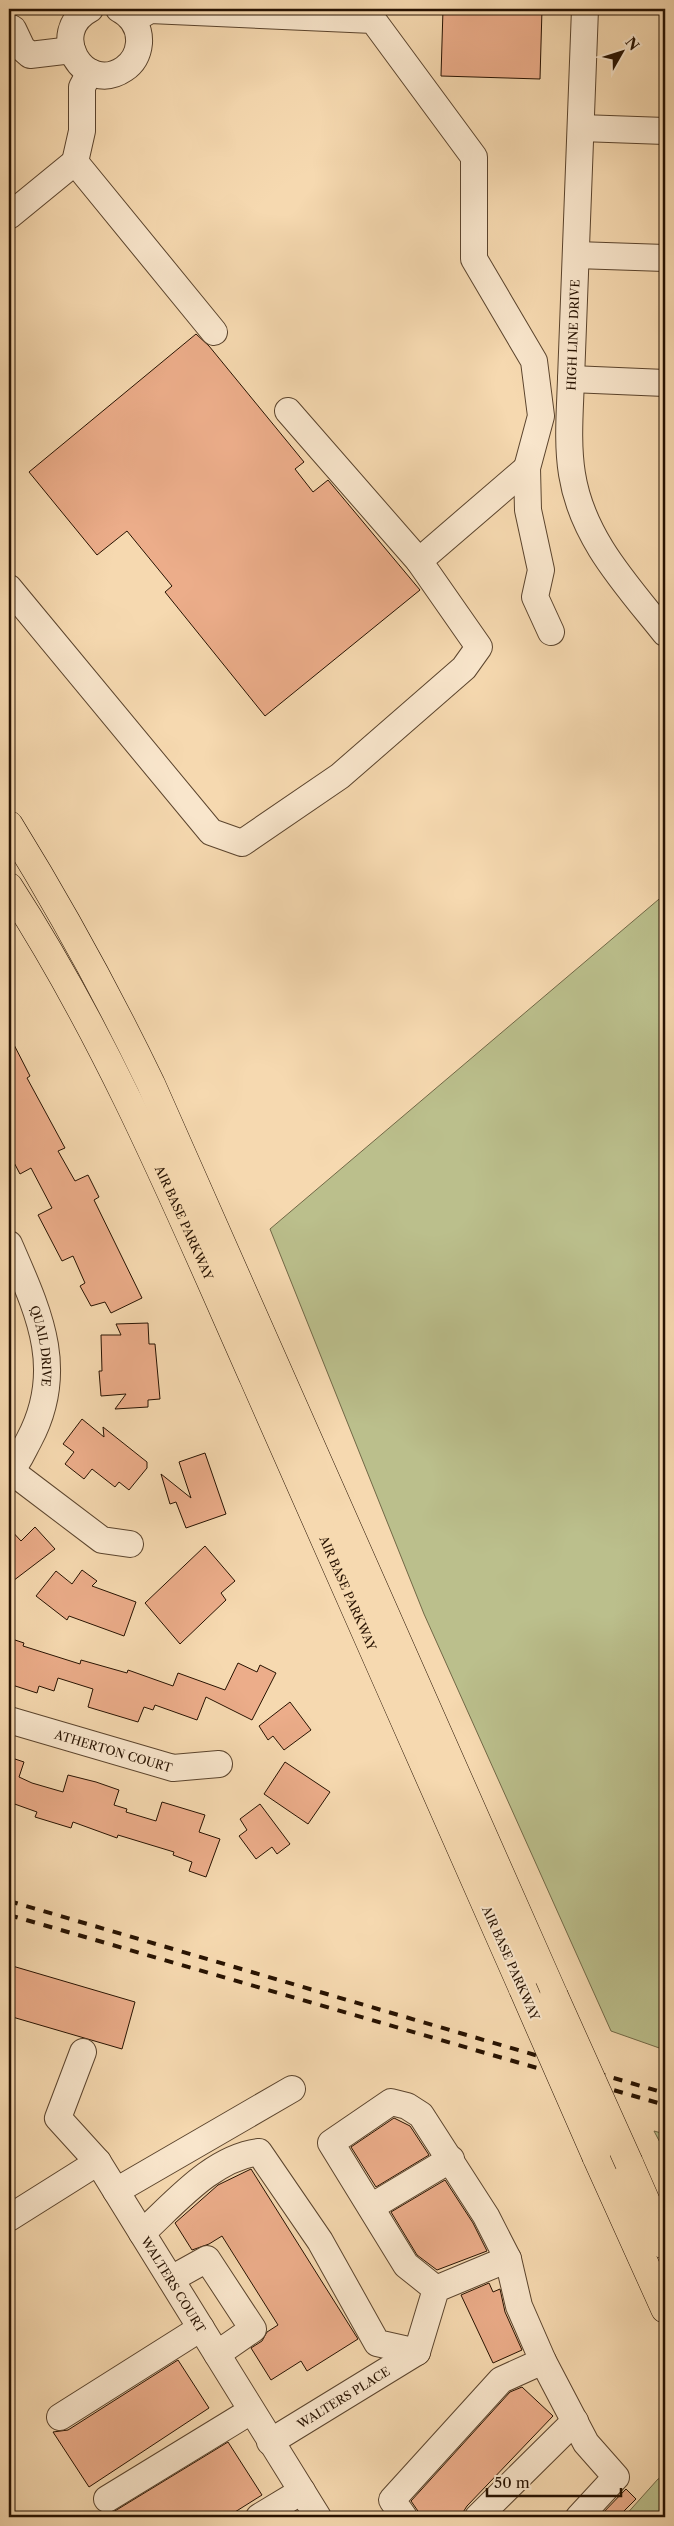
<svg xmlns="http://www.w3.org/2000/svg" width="674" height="2526" font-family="'Libre Caslon Text',serif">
	<rect width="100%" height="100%" fill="#f6d9b0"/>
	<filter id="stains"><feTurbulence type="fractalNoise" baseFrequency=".004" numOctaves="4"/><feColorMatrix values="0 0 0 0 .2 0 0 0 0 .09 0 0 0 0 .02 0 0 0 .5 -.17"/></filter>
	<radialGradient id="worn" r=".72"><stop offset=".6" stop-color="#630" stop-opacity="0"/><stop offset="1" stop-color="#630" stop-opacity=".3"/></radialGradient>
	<!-- green -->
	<path fill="#bbbf8c" stroke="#716846" d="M 665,894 L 665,2050 L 611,2031 L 424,1614 L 270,1229 Z
		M 654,2131 L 665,2134 L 665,2152 Z
		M 665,2476 L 665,2517 L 624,2517 L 658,2479 Z"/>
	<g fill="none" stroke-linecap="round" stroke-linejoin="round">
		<!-- stream -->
		<path stroke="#6e7768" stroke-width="5.5" d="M 657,2517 L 665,2509"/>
	</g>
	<!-- building -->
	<path fill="#ecad8a" stroke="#271201" d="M 443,9 L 542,9 L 540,79 L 441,76 Z
		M 196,334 L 209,346 L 304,462 L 295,469 L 313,492 L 328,480 L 420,590 L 265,716 L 165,592 L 172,586 L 127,531 L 97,555 L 29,472 Z
		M 9,1035 L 30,1076 L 27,1078 L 65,1148 L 58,1151 L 75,1181 L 88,1175 L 99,1197 L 94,1200 L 142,1298 L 111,1313 L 105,1302 L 91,1306 L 80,1286 L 85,1283 L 73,1256 L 62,1261 L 38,1215 L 52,1208 L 31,1168 L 20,1174 L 9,1153 Z
		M 148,1323 L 149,1344 L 155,1344 L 160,1399 L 148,1400 L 148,1407 L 115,1409 L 126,1394 L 101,1396 L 99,1371 L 102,1371 L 101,1335 L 121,1335 L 116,1324 Z
		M 82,1419 L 104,1437 L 103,1427 L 147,1462 L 147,1468 L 129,1490 L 119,1482 L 115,1487 L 92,1469 L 84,1479 L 65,1464 L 74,1452 L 63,1444 Z
		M 205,1453 L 226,1514 L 186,1528 L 176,1502 L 170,1504 L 161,1474 L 191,1498 L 179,1462 Z
		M 35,1527 L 55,1549 L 9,1584 L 9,1528 L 21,1541 Z
		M 205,1546 L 235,1581 L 221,1593 L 226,1600 L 180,1644 L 145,1603 Z
		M 82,1570 L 97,1581 L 92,1586 L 136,1602 L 124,1636 L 69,1616 L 67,1620 L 36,1596 L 56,1571 L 72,1584 Z
		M 9,1638 L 24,1643 L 23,1646 L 80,1664 L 81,1660 L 127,1673 L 128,1670 L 173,1686 L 178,1673 L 225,1690 L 238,1663 L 257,1672 L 260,1665 L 276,1673 L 252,1720 L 206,1697 L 197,1720 L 155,1705 L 153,1710 L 144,1707 L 138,1722 L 88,1707 L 93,1689 L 58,1678 L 54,1691 L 39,1686 L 37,1693 L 9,1684 Z
		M 290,1702 L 311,1730 L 284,1750 L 273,1736 L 268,1740 L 259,1726 Z
		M 9,1757 L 24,1762 L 19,1777 L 32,1783 L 63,1792 L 68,1775 L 96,1782 L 119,1790 L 114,1805 L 127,1809 L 126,1812 L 156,1821 L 162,1802 L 205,1815 L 199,1832 L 220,1839 L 206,1877 L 189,1871 L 192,1862 L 173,1855 L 174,1852 L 118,1835 L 117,1838 L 73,1822 L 71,1828 L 35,1817 L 37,1812 L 9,1802 Z
		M 285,1762 L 330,1792 L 308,1824 L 264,1794 Z
		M 260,1804 L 290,1844 L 277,1854 L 272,1847 L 256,1859 L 239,1836 L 247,1830 L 240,1819 Z
		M 9,1965 L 135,2002 L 122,2049 L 9,2016 Z
		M 394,2118 L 410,2126 L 429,2155 L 376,2187 L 351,2147 Z
		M 251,2169 L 358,2339 L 307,2371 L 301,2361 L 271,2380 L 251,2348 L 262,2341 L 267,2332 L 278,2325 L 222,2236 L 209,2244 L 192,2250 L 175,2223 L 218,2185 Z
		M 445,2180 L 473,2223 L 487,2251 L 437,2270 L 417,2255 L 391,2212 Z
		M 489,2283 L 493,2292 L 500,2289 L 505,2312 L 522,2350 L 493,2363 L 461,2295 Z
		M 178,2360 L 209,2408 L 89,2487 L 53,2432 L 68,2430 Z
		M 522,2387 L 553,2416 L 467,2506 L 460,2517 L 422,2517 L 411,2501 L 510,2392 Z
		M 228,2442 L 262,2495 L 227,2517 L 105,2517 Z
		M 626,2489 L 636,2499 L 618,2517 L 599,2517 Z"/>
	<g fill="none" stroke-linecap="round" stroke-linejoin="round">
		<!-- minor casing -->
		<g stroke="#5b442d" stroke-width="28">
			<g id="minor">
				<path d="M 90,9 C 46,32 84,96 124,69 C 133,63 138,54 139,43 C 140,28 132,16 119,9"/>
				<path d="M 585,9 L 571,379 C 570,410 567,443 572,474 C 582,538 626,584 665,633"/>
				<path d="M 133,20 L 150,10 L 373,20 L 474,157 L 474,259 L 534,361 L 541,416 L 527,468 L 528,510 L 541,570 L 535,597 L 551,632"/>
				<path d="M 9,27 L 13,29 L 22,48 L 30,55 L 72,50"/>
				<path d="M 90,72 L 82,87 L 82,131 L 75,162 L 214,332"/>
				<path d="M 581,128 L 665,131"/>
				<path d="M 9,216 L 75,162"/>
				<path d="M 576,255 L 665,258"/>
				<path d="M 571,379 L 665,383"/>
				<path d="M 288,411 L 419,561"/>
				<path d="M 9,588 L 211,832 L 242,843 L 340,776 L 464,668 L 479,647 L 419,561 L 527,468"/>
				<path id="s1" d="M 9,1244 C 38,1311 67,1369 29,1440 C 23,1451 18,1464 9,1473"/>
				<path d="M 11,1471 L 102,1540 L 130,1544"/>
				<path id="s2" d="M 9,1720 L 173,1768 L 219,1764"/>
				<path id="s3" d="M 83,2052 L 58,2118 L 98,2162 L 318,2517"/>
				<path d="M 116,2191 L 292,2089"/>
				<path d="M 371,2207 L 451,2159"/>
				<path d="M 9,2218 L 98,2162"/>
				<path d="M 142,2233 C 175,2203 212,2158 259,2152 L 320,2241 L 377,2343 L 417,2352"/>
				<path d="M 508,2259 L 519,2306 L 543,2361 L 586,2443 L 616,2477 L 579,2517"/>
				<path d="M 171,2279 L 207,2259 L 253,2329 L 217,2354"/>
				<path d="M 417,2352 L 436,2289 L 508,2259 L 486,2216 L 421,2115 L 407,2106 L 391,2102 L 331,2143 L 406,2265 L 436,2289"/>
				<path d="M 60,2417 L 201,2328"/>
				<path id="s4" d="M 270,2442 L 417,2352"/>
				<path d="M 107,2499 L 251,2411"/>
				<path d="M 259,2517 L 302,2491"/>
				<path d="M 404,2517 L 392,2500 L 501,2380 L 543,2361"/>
				<path d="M 478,2517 L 575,2421"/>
			</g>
		</g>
		<!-- major casing -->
		<g stroke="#271201" stroke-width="29">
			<g id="major">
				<path d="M 9,825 C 61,909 108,995 151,1084 L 554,1996"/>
				<path id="s5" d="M 9,887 C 109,1041 180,1212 254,1379 C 344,1582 433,1786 523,1989"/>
				<path d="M 596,2156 L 665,2309"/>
				<path d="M 629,2163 L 665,2245"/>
			</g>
		</g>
		<!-- minor -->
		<use href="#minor" stroke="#f9e6cc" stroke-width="26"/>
		<!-- major -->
		<use href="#major" stroke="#f6d9b0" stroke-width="28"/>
		<!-- rail -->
		<path stroke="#271201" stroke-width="4" stroke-dasharray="9 9" stroke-linecap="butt" d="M 9,1901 L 665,2093
			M 9,1915 L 665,2105"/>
		<!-- major-bridge casing -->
		<g stroke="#271201" stroke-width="29" stroke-linecap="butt">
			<path id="major-bridge" d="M 523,1989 L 596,2156
				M 554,1996 L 629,2163"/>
		</g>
		<!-- major-bridge -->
		<use href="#major-bridge" stroke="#f6d9b0" stroke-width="28"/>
	</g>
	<g text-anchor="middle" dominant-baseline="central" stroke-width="4" stroke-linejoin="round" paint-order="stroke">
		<!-- street labels -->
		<g font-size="12" fill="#271201" stroke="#f9e6cc">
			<text transform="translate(573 335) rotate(-88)">HIGH LINE DRIVE</text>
			<text stroke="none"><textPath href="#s5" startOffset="379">AIR BASE PARKWAY</textPath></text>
			<text stroke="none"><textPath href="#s1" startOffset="108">QUAIL DRIVE</textPath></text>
			<text stroke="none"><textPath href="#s5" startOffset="784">AIR BASE PARKWAY</textPath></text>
			<text stroke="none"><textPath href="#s2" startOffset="109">ATHERTON COURT</textPath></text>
			<text transform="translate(511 1963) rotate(66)">AIR BASE PARKWAY</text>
			<text stroke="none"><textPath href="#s3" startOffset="274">WALTERS COURT</textPath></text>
			<text stroke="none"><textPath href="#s4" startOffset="86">WALTERS PLACE</textPath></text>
		</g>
	</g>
	<!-- margin -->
	<rect width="674" height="2526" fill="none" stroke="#f6d9b0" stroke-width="30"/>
	<rect x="10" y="10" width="654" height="2506" fill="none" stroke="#271201" stroke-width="2.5"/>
	<rect x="15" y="15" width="644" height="2496" fill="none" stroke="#271201"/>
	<!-- north arrow -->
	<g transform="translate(622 52) rotate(51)" stroke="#f9e6cc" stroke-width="4" paint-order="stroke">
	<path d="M0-4L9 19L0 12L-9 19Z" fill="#271201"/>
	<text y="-8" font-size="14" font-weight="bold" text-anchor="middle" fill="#271201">N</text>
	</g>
	<!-- scale -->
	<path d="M487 2488v8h134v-8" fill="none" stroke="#271201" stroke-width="2.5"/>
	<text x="494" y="2488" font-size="15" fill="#271201" stroke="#f9e6cc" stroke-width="4" paint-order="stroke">50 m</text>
	<rect width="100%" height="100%" filter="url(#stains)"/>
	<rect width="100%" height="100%" fill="url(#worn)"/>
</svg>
